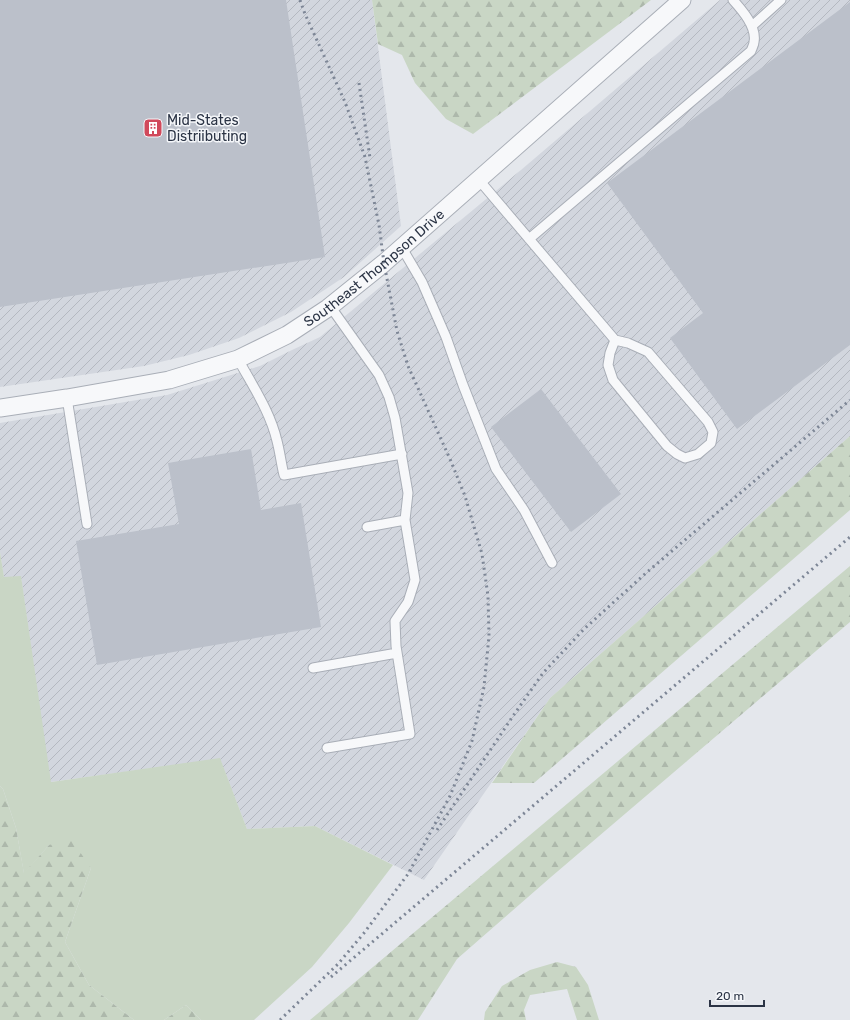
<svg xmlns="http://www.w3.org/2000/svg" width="850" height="1020" font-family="Rubik,sans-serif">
	<defs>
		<pattern id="industrial-furrows" width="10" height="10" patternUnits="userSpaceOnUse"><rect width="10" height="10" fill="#d2d6de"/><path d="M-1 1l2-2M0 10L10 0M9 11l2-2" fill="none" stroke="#b4b8c0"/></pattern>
		<pattern id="forest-firs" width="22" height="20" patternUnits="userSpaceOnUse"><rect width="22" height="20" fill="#c9d6c5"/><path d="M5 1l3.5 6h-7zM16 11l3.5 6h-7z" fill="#adb8ab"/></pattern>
	</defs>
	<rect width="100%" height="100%" fill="#e4e7ec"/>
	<!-- industrial -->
	<path fill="url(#industrial-furrows)" d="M 0,0 L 372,0 L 401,226 L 344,277 L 291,312 L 239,338 L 189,355 L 144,366 L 0,387 Z
		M 720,0 L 850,0 L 850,436 L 550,698 L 424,880 L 315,826 L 247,829 L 220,759 L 50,782 L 21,577 L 4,578 L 0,552 L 0,423 L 167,395 L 260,366 L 292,350 L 320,337 L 521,170 Z"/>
	<!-- grass -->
	<path fill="#c9d6c5" d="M 0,552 L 4,577 L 21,576 L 51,782 L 220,758 L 247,829 L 315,826 L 393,865 L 349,923 L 312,967 L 254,1020 L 201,1020 L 186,1005 L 164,1020 L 134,1020 L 89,985 L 65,942 L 91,868 L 49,845 L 24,874 L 16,828 L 3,789 L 0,786 Z"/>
	<!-- forest -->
	<path fill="url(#forest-firs)" d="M 372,0 L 651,0 L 473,134 L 446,119 L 415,83 L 402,55 L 378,44 Z
		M 850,436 L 850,510 L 534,783 L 492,783 L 550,698 Z
		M 850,566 L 850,622 L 551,877 L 457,959 L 418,1020 L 310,1020 Z
		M 0,786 L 3,789 L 16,828 L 24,873 L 49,845 L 71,839 L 91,868 L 65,942 L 89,985 L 134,1020 L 137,1020 L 0,1020 Z
		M 557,962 L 576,967 L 588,985 L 599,1020 L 577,1020 L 567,989 L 530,995 L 524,1010 L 526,1020 L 484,1020 L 485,1012 L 502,986 L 530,970 Z
		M 186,1005 L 201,1020 L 164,1020 Z"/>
	<!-- building -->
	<path fill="#bbc0ca" d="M 0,0 L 286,0 L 325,257 L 0,307 Z
		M 850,2 L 850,345 L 737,429 L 670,338 L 703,313 L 607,183 Z
		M 541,389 L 621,494 L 571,532 L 491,427 Z
		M 251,449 L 261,510 L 301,503 L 321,627 L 97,665 L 76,541 L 179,524 L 168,463 Z"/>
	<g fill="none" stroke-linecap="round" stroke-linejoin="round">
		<!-- lane casing -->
		<g stroke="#a9aeb7" stroke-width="11">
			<path id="lane" d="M 752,26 L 781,0
				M 479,180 L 615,340 L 628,343 L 648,352 L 708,422 L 713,432 L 711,443 L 698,454 L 685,458 L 677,454 L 667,446 L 613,380 L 608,365 L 610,353 L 615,340
				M 529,239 L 751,51 C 752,48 754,45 754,42 C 757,27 742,10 733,0
				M 402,248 L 422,282 L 446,337 L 463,385 L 496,469 L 524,510 L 552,563
				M 238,359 C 252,385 270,411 277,441 C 280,452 281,463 284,475 L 402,454
				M 67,398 L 87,524
				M 367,527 L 405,520
				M 313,668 L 397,653
				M 327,748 L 410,734 L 396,646 L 395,621 L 408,602 L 415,580 L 405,520 L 408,493 L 395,418 L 389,397 L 379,375 L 330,306"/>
		</g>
		<!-- street casing -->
		<g stroke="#a9aeb7" stroke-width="19">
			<g id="street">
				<path id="s1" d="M 0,408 L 67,398 L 169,380 L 238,359 L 287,335 L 328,308 L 384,263 L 682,0"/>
			</g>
		</g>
		<!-- lane -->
		<use href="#lane" stroke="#f7f8fa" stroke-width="9"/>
		<!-- street -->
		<use href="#street" stroke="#f7f8fa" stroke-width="17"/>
		<!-- rail -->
		<path stroke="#7d8696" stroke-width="3" stroke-dasharray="2 4" stroke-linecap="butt" d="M 300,0 L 305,14 L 345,102 L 365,157 L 379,225 L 384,263 L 397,331 L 408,366 L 450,459 L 465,496 L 482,554 L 488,596 L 489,636 L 484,687 L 472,741 L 450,796 L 408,874
			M 359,83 L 370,158
			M 437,830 L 513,716 L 543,673 L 584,629 L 646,573 L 850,400
			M 331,977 L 850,537
			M 280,1020 L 338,964 L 364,933 L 411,870"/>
	</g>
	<!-- icons -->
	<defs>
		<g id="building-square" transform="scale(1)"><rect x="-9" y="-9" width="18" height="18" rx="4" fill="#d1495b" stroke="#f4f6f9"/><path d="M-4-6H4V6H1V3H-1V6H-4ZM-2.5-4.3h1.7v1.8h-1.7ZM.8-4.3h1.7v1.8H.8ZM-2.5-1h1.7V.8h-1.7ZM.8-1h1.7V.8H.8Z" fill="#fff"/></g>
	</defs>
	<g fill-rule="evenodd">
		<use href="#building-square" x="153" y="128"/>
	</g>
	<g text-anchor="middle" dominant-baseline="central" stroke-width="3" stroke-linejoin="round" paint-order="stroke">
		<!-- poi labels -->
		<g font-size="14" fill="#2b3445" stroke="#f4f6f9" text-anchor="start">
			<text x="167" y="120">Mid-States<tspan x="167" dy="16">Distriibuting</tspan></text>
		</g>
		<!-- street labels -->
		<g font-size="14" fill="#2b3445" stroke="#f4f6f9">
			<text stroke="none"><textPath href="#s1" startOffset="408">Southeast Thompson Drive</textPath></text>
		</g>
	</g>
	<!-- scale -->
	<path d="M710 1000v6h54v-6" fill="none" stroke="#2b3445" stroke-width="2"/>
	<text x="716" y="1000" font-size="12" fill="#2b3445" stroke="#f4f6f9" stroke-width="3" paint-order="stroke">20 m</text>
</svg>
